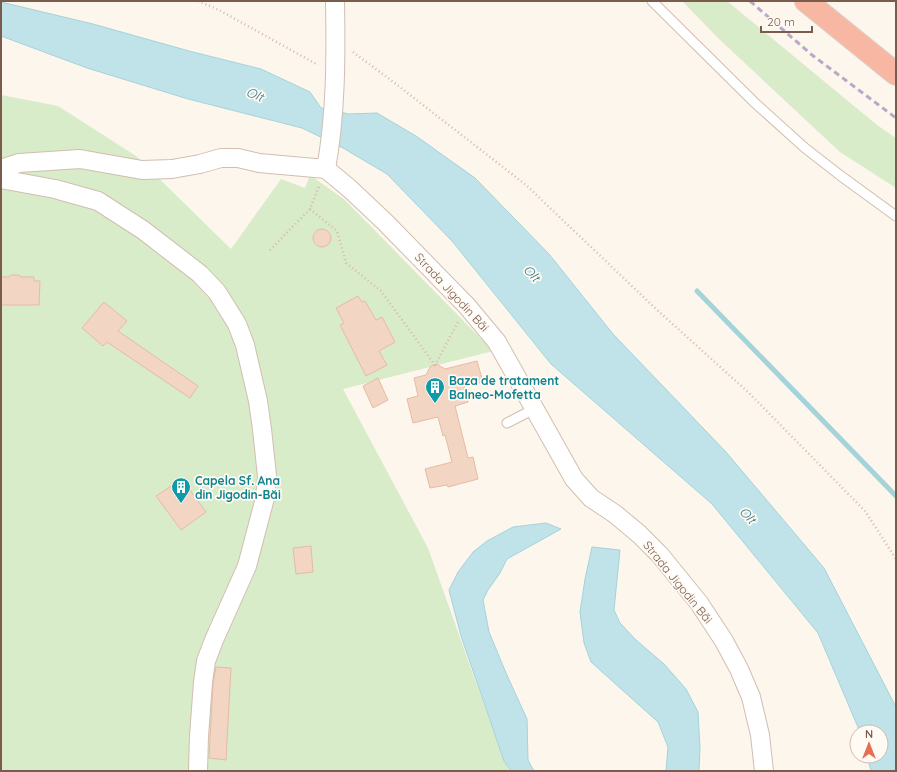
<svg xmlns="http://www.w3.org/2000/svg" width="897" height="772" font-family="Quicksand,sans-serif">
	<rect width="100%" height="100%" fill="#fdf6ec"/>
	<!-- green -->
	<path fill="#d8ecc9" d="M 682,1 L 727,1 L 877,125 L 896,138 L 896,188 L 840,152 L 719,39 Z
		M 1,95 L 58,106 L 136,156 L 231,249 L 281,179 L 305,188 L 310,175 L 345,200 L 493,351 L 343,389 L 428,548 L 504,761 L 510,771 L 1,771 Z"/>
	<!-- water -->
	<path fill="#bfe3e8" stroke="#a5d3da" d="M 1,2 L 93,24 L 189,51 L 261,69 L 310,92 L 321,108 L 349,114 L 377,113 L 416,136 L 475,178 L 549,254 L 613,334 L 726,452 L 824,568 L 896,707 L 896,771 L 871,771 L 867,756 L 881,756 L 881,732 L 860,732 L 818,633 L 712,504 L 551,364 L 452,241 L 387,174 L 343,148 L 302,128 L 188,99 L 87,68 L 1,36 Z
		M 546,523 L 561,529 L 507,559 L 500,573 L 488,590 L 483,600 L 489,632 L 506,673 L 527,719 L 528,760 L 534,771 L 511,771 L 504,761 L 461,636 L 449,590 L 458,572 L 473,552 L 487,541 L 513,527 Z
		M 592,547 L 620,550 L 614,610 L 620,623 L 636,640 L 664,664 L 686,689 L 698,712 L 700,748 L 699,771 L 666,771 L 668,747 L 658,722 L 591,662 L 584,643 L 580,612 L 585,579 Z"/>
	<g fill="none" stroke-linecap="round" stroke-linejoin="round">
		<!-- stream -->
		<path stroke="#a5d3da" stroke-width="5" d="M 697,291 L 896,496"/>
	</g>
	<!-- building -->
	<path fill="#f3d5c3" stroke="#e6bba3" d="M313 238a9 9 0 1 1 18 0a9 9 0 1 1-18 0Z
		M 11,275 L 19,275 L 20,277 L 34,277 L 34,281 L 40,281 L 39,305 L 1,305 L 1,277 L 9,277 Z
		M 358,296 L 362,302 L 365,301 L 376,320 L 382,317 L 395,342 L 379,351 L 387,365 L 366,376 L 340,325 L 344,323 L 336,308 Z
		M 104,302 L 127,321 L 118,331 L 198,386 L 190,398 L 107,342 L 103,346 L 82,328 Z
		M 477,361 L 483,382 L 464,387 L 468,402 L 455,406 L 468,458 L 473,457 L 478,479 L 448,487 L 447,485 L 430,488 L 425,469 L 452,462 L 445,435 L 443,436 L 438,417 L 413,423 L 407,399 L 418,396 L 414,378 L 426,375 L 430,367 L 433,365 L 437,364 L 440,366 L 445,369 Z
		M 378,378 L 388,400 L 373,408 L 363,386 Z
		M 182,479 L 206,512 L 181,530 L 156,496 Z
		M 311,546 L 313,572 L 296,574 L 293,548 Z
		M 216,667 L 231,668 L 226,760 L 209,758 L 213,683 Z"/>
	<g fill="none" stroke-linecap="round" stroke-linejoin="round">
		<!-- lane casing -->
		<g stroke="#d1beb0" stroke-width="11">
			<path id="lane" d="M 652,1 L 755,103 L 805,148 L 841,176 L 896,216
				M 507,423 L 534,409"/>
		</g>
		<!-- street casing -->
		<g stroke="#d1beb0" stroke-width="20">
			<path id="street" d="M 335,1 C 336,57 336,114 326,169 L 350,189 L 385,222 L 467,306 L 497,342 L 574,479 L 591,498 L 615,514 L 639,534 L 660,555 L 699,603 L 724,641 L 739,669 L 751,697 L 760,735 L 764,771
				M 1,169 L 19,163 L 80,159 L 142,170 L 172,169 L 200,164 L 221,158 L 238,158 L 259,163 L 326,169
				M 1,179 L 55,189 L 98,201 L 143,230 L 200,274 L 217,292 L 237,324 L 245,345 L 258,401 L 262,429 L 267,476 L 265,498 L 247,566 L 214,640 L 206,661 L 203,682 L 199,736 L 198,771"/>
		</g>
		<!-- highway casing -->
		<g stroke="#dad1cd" stroke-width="24">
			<path id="highway" d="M 806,1 L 896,74"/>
		</g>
		<!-- path -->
		<path stroke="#d9b8a5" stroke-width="2.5" stroke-dasharray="1 3" stroke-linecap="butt" d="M 198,1 L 219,10 L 318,65
			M 353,52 L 396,84 L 526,185 L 656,309 L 748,392 L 865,511 L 896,559
			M 310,209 L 337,231 L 346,263 L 381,291 L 435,365 L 458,322
			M 270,250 L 310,209 L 319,186"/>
		<!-- lane -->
		<use href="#lane" stroke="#fff" stroke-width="9"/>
		<!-- street -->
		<use href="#street" stroke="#fff" stroke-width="18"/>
		<!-- highway -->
		<use href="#highway" stroke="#f7b7a3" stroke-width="22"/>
		<!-- rail -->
		<path stroke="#b9a8c9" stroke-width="3" stroke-dasharray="6 4" stroke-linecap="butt" d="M 750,1 L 812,55 L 896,118"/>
	</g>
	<!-- icons -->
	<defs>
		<g id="building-pin" transform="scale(1)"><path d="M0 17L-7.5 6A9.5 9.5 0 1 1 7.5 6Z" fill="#0f9aa8" stroke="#fffaf3"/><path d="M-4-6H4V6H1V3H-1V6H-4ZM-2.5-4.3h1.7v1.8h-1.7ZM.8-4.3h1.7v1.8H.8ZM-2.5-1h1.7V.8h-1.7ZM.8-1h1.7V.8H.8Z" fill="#fff"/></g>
	</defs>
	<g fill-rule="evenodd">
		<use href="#building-pin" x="435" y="387"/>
		<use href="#building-pin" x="181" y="487"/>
	</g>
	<g text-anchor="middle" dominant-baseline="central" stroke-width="3.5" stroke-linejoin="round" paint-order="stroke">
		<!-- street labels -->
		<g font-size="12" fill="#7a5c4d" stroke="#fffaf3">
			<text transform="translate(452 292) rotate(47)">Strada Jigodin Băi</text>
			<text transform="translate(678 582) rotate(51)">Strada Jigodin Băi</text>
		</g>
		<!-- culture labels -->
		<g font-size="12" font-weight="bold" fill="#0d838f" stroke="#fffaf3" text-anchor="start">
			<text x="449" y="380">Baza de tratament<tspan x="449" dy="14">Balneo-Mofetta</tspan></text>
			<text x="195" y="480">Capela Sf. Ana<tspan x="195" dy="14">din Jigodin-Băi</tspan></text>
		</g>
		<!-- water labels -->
		<g font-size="13" font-style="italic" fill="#437c86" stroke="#fffaf3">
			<text transform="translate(255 94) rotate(23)">Olt</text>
			<text transform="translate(532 273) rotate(48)">Olt</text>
			<text transform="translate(748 515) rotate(48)">Olt</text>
		</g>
	</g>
	<!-- border -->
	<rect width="897" height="772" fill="none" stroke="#7a5c4d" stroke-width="4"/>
	<!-- north arrow -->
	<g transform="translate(869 744)"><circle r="19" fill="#fffaf3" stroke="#cabbb1"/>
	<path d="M0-3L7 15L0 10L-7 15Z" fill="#e76f51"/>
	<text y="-6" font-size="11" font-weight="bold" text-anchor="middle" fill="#7a5c4d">N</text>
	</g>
	<!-- scale -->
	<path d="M761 26v6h51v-6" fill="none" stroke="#7a5c4d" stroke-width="2"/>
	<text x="767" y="26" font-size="12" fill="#7a5c4d" stroke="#fffaf3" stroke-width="3" paint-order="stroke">20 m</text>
</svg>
